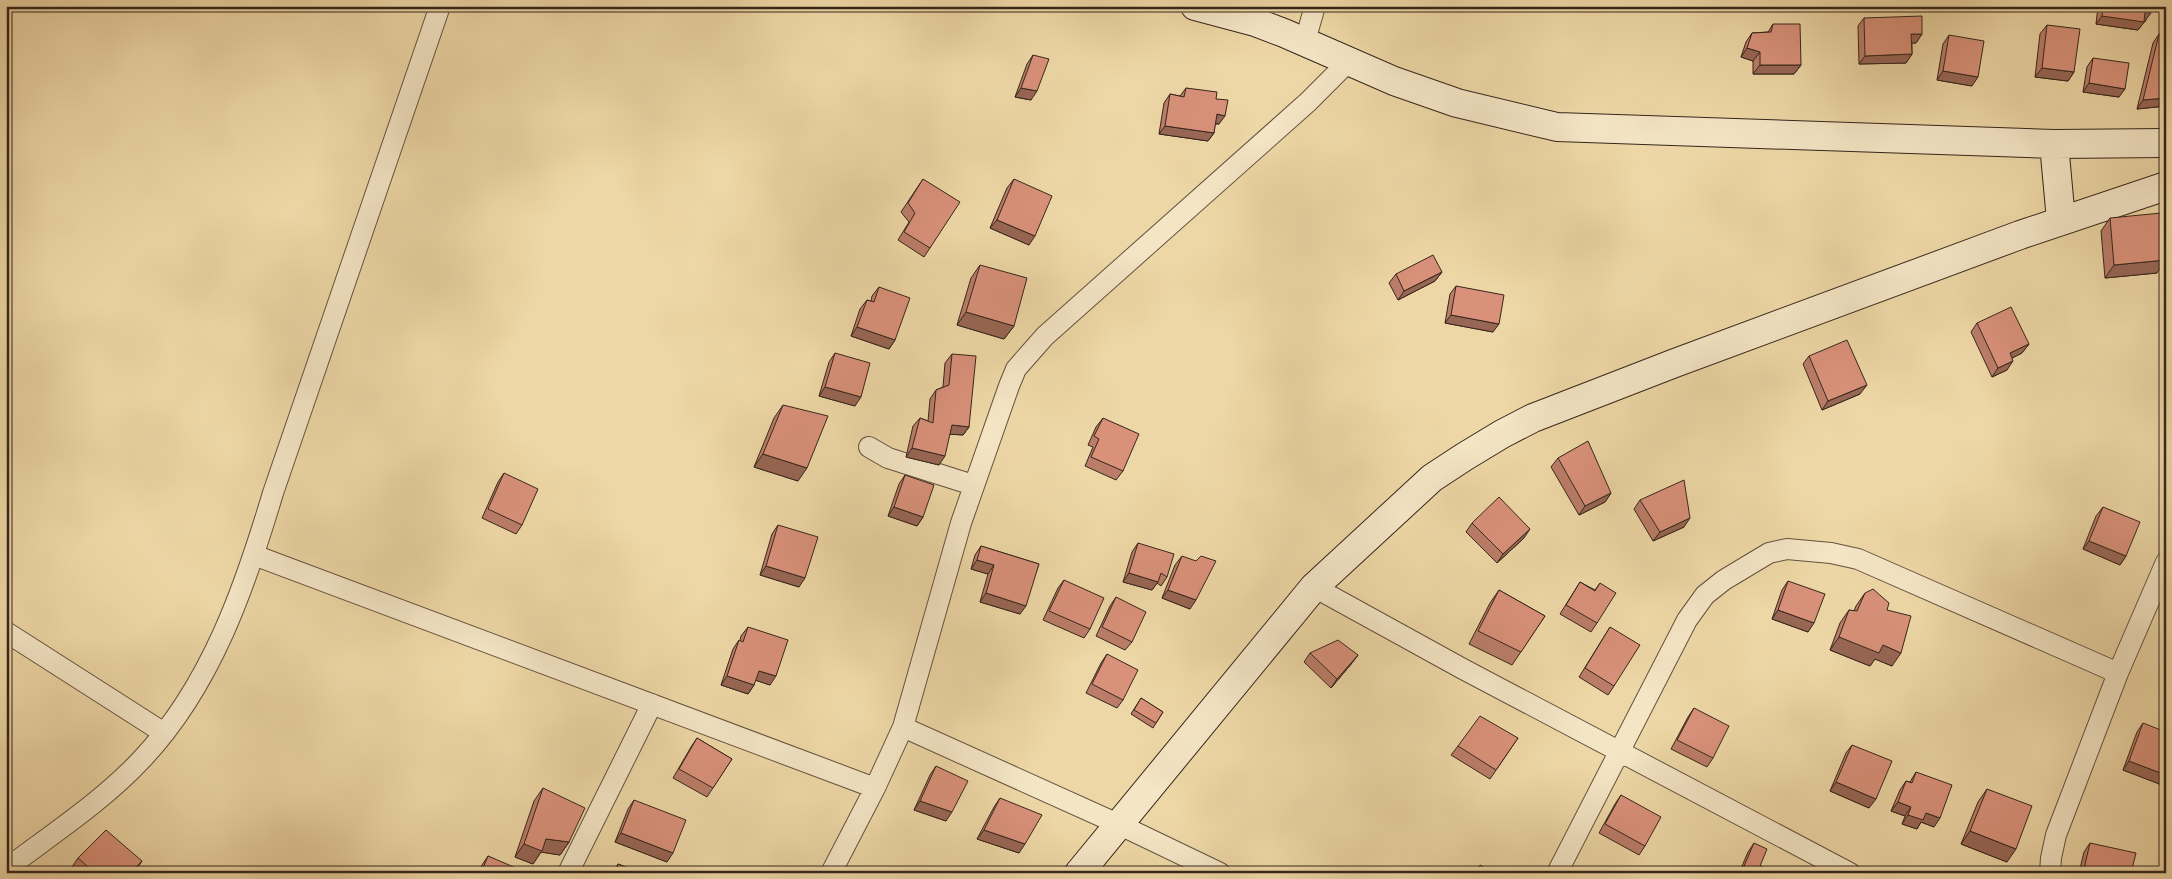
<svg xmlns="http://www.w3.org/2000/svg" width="2172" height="879" font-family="'Sorts Mill Goudy',serif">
	<rect width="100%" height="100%" fill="#eed7a6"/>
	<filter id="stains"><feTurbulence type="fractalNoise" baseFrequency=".004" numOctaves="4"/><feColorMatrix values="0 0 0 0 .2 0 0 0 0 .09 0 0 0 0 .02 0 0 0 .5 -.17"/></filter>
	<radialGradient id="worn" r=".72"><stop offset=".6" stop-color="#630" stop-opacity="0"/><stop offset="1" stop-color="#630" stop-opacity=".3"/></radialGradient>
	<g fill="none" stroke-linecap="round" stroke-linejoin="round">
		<!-- street casing -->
		<g stroke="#63523e" stroke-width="22">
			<path id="street" d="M 1305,41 L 1315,6
				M 869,447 L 888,458 L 973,485
				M 254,555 L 875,788
				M 1314,587 L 1463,669 L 1850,873
				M 6,632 L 164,733
				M 903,727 L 1118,824 L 1220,873
				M 6,869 C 52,834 103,801 142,759 C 211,686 245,587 273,493 L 440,6
				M 568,873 L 652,704
				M 831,873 L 875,788 L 903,727 L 961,523 L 1009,386 L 1016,369 L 1045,336 L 1308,102 L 1349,61
				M 1557,873 L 1687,620 L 1705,595 L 1724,580 L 1769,553 L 1787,549 L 1831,553 L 1858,559 L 2118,673
				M 2050,873 L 2051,858 L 2056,835 L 2118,673 L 2166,562"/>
		</g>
		<!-- secondary casing -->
		<g stroke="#35261b" stroke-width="30">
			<path id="secondary" d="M 1195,6 L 1255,22 L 1284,33 L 1394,81 L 1457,103 L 1557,127 L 2054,144 L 2166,143
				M 2054,144 L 2061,220
				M 1079,873 L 1314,587 L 1432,478 L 1464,457 L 1502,434 L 1533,418 L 1675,363 L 2020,235 L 2166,186"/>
		</g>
		<!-- street -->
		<use href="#street" stroke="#f4e5c5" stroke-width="20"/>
		<!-- secondary -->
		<use href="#secondary" stroke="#f4e5c5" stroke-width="28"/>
	</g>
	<!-- wall -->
	<path fill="#bb7d69" stroke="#35261b" d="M 2098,6 L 2152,6 L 2145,22 L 2144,22 L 2138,30 L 2096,24 Z
		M 1864,18 L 1922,34 L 1916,43 L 1912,43 L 1912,54 L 1906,63 L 1859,64 L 1858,26 Z
		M 1773,24 L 1801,65 L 1794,74 L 1753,74 L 1753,61 L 1741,57 L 1746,42 L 1752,33 L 1768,32 Z
		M 2047,25 L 2074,72 L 2068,81 L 2035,77 L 2040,34 Z
		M 2159,34 L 2166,106 L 2137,109 L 2153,43 Z
		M 1949,35 L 1972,86 L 1937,80 L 1943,44 Z
		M 1033,55 L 1031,100 L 1015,97 L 1027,64 Z
		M 2093,58 L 2119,97 L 2083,92 L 2087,67 Z
		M 1186,88 L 1216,99 L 1219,124 L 1215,124 L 1214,133 L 1208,141 L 1159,134 L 1164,103 L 1170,94 L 1180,96 Z
		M 923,179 L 930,248 L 924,257 L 898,240 L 909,222 L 901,212 Z
		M 1014,179 L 1029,245 L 990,228 L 1007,188 Z
		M 2110,218 L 2157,273 L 2105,278 L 2101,231 Z
		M 980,265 L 1014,326 L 1004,339 L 957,325 L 971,278 Z
		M 1442,272 L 1435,281 L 1398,300 L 1389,283 L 1396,274 Z
		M 1456,286 L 1493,332 L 1445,323 L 1450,294 Z
		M 879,287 L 895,340 L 889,349 L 851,336 L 860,309 L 867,300 L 871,301 L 872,296 Z
		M 1977,323 L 2029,344 L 2022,353 L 2012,358 L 2007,370 L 1992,377 L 1971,332 Z
		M 835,353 L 855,406 L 819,396 L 829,362 Z
		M 952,354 L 969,427 L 963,435 L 950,434 L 939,465 L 906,457 L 913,426 L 920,418 L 928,421 L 930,399 L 936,390 L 943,387 L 945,363 Z
		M 1809,356 L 1860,394 L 1822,410 L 1803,364 Z
		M 783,405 L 798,481 L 754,467 L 774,418 Z
		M 1103,418 L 1123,471 L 1116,480 L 1085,466 L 1093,447 L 1088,445 L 1096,427 Z
		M 1558,458 L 1611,493 L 1605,502 L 1579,515 L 1551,467 Z
		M 504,473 L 522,525 L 516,534 L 482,518 L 498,482 Z
		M 905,475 L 923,517 L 917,526 L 888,516 L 899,484 Z
		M 1640,500 L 1684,527 L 1653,541 L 1634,509 Z
		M 2103,507 L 2126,556 L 2120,565 L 2083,549 L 2096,516 Z
		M 1472,523 L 1524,538 L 1497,563 L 1466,532 Z
		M 778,525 L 799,587 L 760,575 L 772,534 Z
		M 1138,543 L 1167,577 L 1161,586 L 1157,583 L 1152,590 L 1123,582 L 1132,552 Z
		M 981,546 L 1039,564 L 1020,614 L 980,602 L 988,574 L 971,569 L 975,555 Z
		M 1182,556 L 1190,609 L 1162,598 L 1175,565 Z
		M 1064,580 L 1090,629 L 1084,638 L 1043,620 L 1058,588 Z
		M 1788,581 L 1808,632 L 1772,619 L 1782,590 Z
		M 1580,582 L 1595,590 L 1600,583 L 1597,623 L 1591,632 L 1560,614 Z
		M 1499,590 L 1545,616 L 1512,665 L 1469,644 L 1490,603 Z
		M 1865,593 L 1887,610 L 1892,666 L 1875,659 L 1870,666 L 1830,650 L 1840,623 L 1849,610 L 1854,611 L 1856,606 Z
		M 1116,597 L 1132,642 L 1125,650 L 1096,636 L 1110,606 Z
		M 748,627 L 770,685 L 755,680 L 754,685 L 748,694 L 721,685 L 733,649 L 739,640 L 740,641 L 741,636 Z
		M 1610,627 L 1614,686 L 1608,695 L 1579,677 Z
		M 1310,653 L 1358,655 L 1352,663 L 1331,688 L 1304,662 Z
		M 1107,654 L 1123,700 L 1117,708 L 1086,693 L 1101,663 Z
		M 1141,698 L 1163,712 L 1153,728 L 1131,714 Z
		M 1694,708 L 1713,758 L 1707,767 L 1671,749 L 1688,717 Z
		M 2143,723 L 2162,785 L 2123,770 L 2137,732 Z
		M 697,738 L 732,759 L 707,797 L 673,778 L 691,747 Z
		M 1518,738 L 1490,779 L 1451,755 L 1458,746 Z
		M 1852,745 L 1869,808 L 1830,791 L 1846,753 Z
		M 936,766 L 946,821 L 914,810 L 930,775 Z
		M 1916,772 L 1934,827 L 1921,822 L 1917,829 L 1902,824 L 1905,816 L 1891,811 L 1900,790 L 1906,781 L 1910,782 Z
		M 543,788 L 569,842 L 560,855 L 541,852 L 533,864 L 515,857 L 534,801 Z
		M 1987,789 L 2007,862 L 1961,844 L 1978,802 Z
		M 1621,795 L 1645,846 L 1639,855 L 1599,833 L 1615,804 Z
		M 1000,798 L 1019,853 L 977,839 L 994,807 Z
		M 634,800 L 667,862 L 615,842 L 628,809 Z
		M 1754,843 L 1760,866 L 1776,873 L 1739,873 L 1748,852 Z
		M 2090,843 L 2131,873 L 2079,873 L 2084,852 Z
		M 488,856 L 522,873 L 479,873 L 482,865 Z
		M 78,858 L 142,861 L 133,873 L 79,873 L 72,867 Z
		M 618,864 L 641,873 L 612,873 Z"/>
	<!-- shaded-wall -->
	<path fill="#986655" stroke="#35261b" d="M 2145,12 L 2151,13 L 2138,30 L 2096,24 L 2102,16 Z
		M 1911,34 L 1922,34 L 1916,43 L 1905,43 Z
		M 1747,48 L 1760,52 L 1753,61 L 1741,57 Z
		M 1912,54 L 1906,63 L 1859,64 L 1865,56 Z
		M 1760,65 L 1801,65 L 1794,74 L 1753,74 Z
		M 2042,68 L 2074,72 L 2068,81 L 2035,77 Z
		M 1943,71 L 1978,77 L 1972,86 L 1937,80 Z
		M 2089,83 L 2125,89 L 2119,97 L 2083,92 Z
		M 1021,88 L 1037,91 L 1031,100 L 1015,97 Z
		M 2166,98 L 2166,106 L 2137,109 L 2143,100 Z
		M 1217,114 L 1225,116 L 1219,124 L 1211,123 Z
		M 1165,126 L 1214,133 L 1208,141 L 1159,134 Z
		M 997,220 L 1035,236 L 1029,245 L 990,228 Z
		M 2166,260 L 2157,273 L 2105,278 L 2114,265 Z
		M 1442,272 L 1435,281 L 1398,300 L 1404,291 Z
		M 966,312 L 1014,326 L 1004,339 L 957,325 Z
		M 1451,315 L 1499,324 L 1493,332 L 1445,323 Z
		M 857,327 L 895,340 L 889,349 L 851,336 Z
		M 2029,344 L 2022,353 L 2004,362 L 2010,353 Z
		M 2013,361 L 2007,370 L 1992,377 L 1998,368 Z
		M 1867,385 L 1860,394 L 1822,410 L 1828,401 Z
		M 825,387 L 861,397 L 855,406 L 819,396 Z
		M 952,425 L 969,427 L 963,435 L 946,434 Z
		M 912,448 L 945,456 L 939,465 L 906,457 Z
		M 763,454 L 807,468 L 798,481 L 754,467 Z
		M 1611,493 L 1605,502 L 1579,515 L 1585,506 Z
		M 894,507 L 923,517 L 917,526 L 888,516 Z
		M 1690,518 L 1684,527 L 1653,541 L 1660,532 Z
		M 1530,529 L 1524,538 L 1497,563 L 1503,554 Z
		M 2089,541 L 2126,556 L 2120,565 L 2083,549 Z
		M 977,560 L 994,565 L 988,574 L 971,569 Z
		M 766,566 L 805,578 L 799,587 L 760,575 Z
		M 1129,573 L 1158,582 L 1152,590 L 1123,582 Z
		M 1168,590 L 1196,600 L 1190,609 L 1162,598 Z
		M 986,593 L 1026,606 L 1020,614 L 980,602 Z
		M 1778,610 L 1814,623 L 1808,632 L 1772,619 Z
		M 1839,637 L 1883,645 L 1901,653 L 1892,666 L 1875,659 L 1870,666 L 1830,650 Z
		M 1358,655 L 1352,663 L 1331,688 L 1337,679 Z
		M 759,671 L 776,676 L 770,685 L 752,679 Z
		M 727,676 L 754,685 L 748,694 L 721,685 Z
		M 2129,761 L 2166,775 L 2166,779 L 2162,785 L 2123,770 Z
		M 1836,782 L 1876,799 L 1869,808 L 1830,791 Z
		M 920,801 L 952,812 L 946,821 L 914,810 Z
		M 1898,802 L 1911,807 L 1905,816 L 1891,811 Z
		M 1926,813 L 1940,818 L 1934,827 L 1921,822 L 1917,829 L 1902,824 L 1908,815 Z
		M 984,830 L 1025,844 L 1019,853 L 977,839 Z
		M 1970,831 L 2016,849 L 2007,862 L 1961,844 Z
		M 621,833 L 673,853 L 667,862 L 615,842 Z
		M 546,839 L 569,842 L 560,855 L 541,852 L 533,864 L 515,857 L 524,844 Z
		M 142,861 L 136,870 L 133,873 L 130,873 Z"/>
	<!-- building -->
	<path fill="#d9917a" stroke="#35261b" d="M 2103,6 L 2152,6 L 2151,13 L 2145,12 L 2144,22 L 2102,16 Z
		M 1922,16 L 1922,34 L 1911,34 L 1912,54 L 1865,56 L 1864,18 Z
		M 1773,24 L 1800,24 L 1801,65 L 1760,65 L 1760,52 L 1747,48 L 1752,33 L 1771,32 Z
		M 2047,25 L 2080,29 L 2074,72 L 2042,68 Z
		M 2159,34 L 2166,35 L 2166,98 L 2143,100 Z
		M 1949,35 L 1984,41 L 1978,77 L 1943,71 Z
		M 1033,55 L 1049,59 L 1037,91 L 1021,88 Z
		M 2093,58 L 2129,63 L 2125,89 L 2089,83 Z
		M 1186,88 L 1217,92 L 1216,99 L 1228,100 L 1225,116 L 1217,114 L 1214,133 L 1165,126 L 1170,94 L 1184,97 Z
		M 923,179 L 960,202 L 930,248 L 904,232 L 915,213 L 908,203 Z
		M 1014,179 L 1052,196 L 1035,236 L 997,220 Z
		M 2161,213 L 2166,260 L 2114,265 L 2110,218 Z
		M 1433,255 L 1442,272 L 1404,291 L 1396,274 Z
		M 980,265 L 1027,278 L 1014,326 L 966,312 Z
		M 1456,286 L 1504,295 L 1499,324 L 1451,315 Z
		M 879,287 L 910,298 L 895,340 L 857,327 L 867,300 L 874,302 Z
		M 2011,307 L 2029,344 L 2010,353 L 2013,361 L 1998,368 L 1977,323 Z
		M 1847,340 L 1867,385 L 1828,401 L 1809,356 Z
		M 835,353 L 870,363 L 861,397 L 825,387 Z
		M 952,354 L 976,356 L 969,427 L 952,425 L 945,456 L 912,448 L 920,418 L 933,423 L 936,390 L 949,385 Z
		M 783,405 L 828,416 L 807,468 L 763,454 Z
		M 1103,418 L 1139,434 L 1123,471 L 1091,457 L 1099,439 L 1094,436 Z
		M 1588,441 L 1611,493 L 1585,506 L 1558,458 Z
		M 504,473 L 538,489 L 522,525 L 488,509 Z
		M 905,475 L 934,485 L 923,517 L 894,507 Z
		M 1684,480 L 1690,518 L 1660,532 L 1640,500 Z
		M 1499,497 L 1530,529 L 1503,554 L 1472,523 Z
		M 2103,507 L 2140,522 L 2126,556 L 2089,541 Z
		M 778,525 L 818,537 L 805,578 L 766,566 Z
		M 1138,543 L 1174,554 L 1167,577 L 1161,573 L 1158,582 L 1129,573 Z
		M 981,546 L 1039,564 L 1026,606 L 986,593 L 994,565 L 977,560 Z
		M 1182,556 L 1196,561 L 1201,556 L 1216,561 L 1196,600 L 1168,590 Z
		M 1064,580 L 1104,598 L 1090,629 L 1049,611 Z
		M 1788,581 L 1825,594 L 1814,623 L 1778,610 Z
		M 1580,582 L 1595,591 L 1600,583 L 1616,593 L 1597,623 L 1566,605 Z
		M 1873,589 L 1889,603 L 1887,610 L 1911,616 L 1901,653 L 1883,645 L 1879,653 L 1839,637 L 1849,610 L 1857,611 L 1865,593 Z
		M 1499,590 L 1545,616 L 1521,652 L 1478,631 Z
		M 1116,597 L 1146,612 L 1132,642 L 1102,627 Z
		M 748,627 L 788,640 L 776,676 L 759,671 L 754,685 L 727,676 L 739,640 L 743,642 Z
		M 1610,627 L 1640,645 L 1614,686 L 1585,668 Z
		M 1338,640 L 1358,655 L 1337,679 L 1310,653 Z
		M 1107,654 L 1138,670 L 1123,700 L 1092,684 Z
		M 1141,698 L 1163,712 L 1156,723 L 1134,710 Z
		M 1694,708 L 1729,726 L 1713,758 L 1677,740 Z
		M 1480,716 L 1518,738 L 1496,770 L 1458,746 Z
		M 2143,723 L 2166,732 L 2166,775 L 2129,761 Z
		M 697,738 L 732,759 L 713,788 L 679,769 Z
		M 1852,745 L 1892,761 L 1876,799 L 1836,782 Z
		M 936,766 L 968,781 L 952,812 L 920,801 Z
		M 1916,772 L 1952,785 L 1940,818 L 1926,813 L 1923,820 L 1908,815 L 1911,807 L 1898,802 L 1906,781 L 1912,783 Z
		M 543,788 L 585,808 L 569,842 L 546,839 L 542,851 L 524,844 Z
		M 1987,789 L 2032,806 L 2016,849 L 1970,831 Z
		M 1621,795 L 1661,817 L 1645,846 L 1605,824 Z
		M 1000,798 L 1042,815 L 1025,844 L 984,830 Z
		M 634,800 L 686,820 L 673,853 L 621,833 Z
		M 106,830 L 142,861 L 130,873 L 95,873 L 78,858 Z
		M 1754,843 L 1767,849 L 1760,866 L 1776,873 L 1741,873 Z
		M 2090,843 L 2136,853 L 2131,873 L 2083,873 Z
		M 488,856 L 523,871 L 522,873 L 481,873 Z
		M 618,864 L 641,873 L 615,873 Z
		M 1480,865 L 1495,873 L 1475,873 Z"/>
	<!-- margin -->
	<rect width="2172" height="879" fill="none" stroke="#eed7a6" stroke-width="25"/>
	<rect x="8" y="8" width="2157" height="864" fill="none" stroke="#35261b" stroke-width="2.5"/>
	<rect x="12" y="12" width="2147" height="854" fill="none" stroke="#35261b"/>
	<rect width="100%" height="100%" filter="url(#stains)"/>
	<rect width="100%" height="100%" fill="url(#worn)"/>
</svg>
